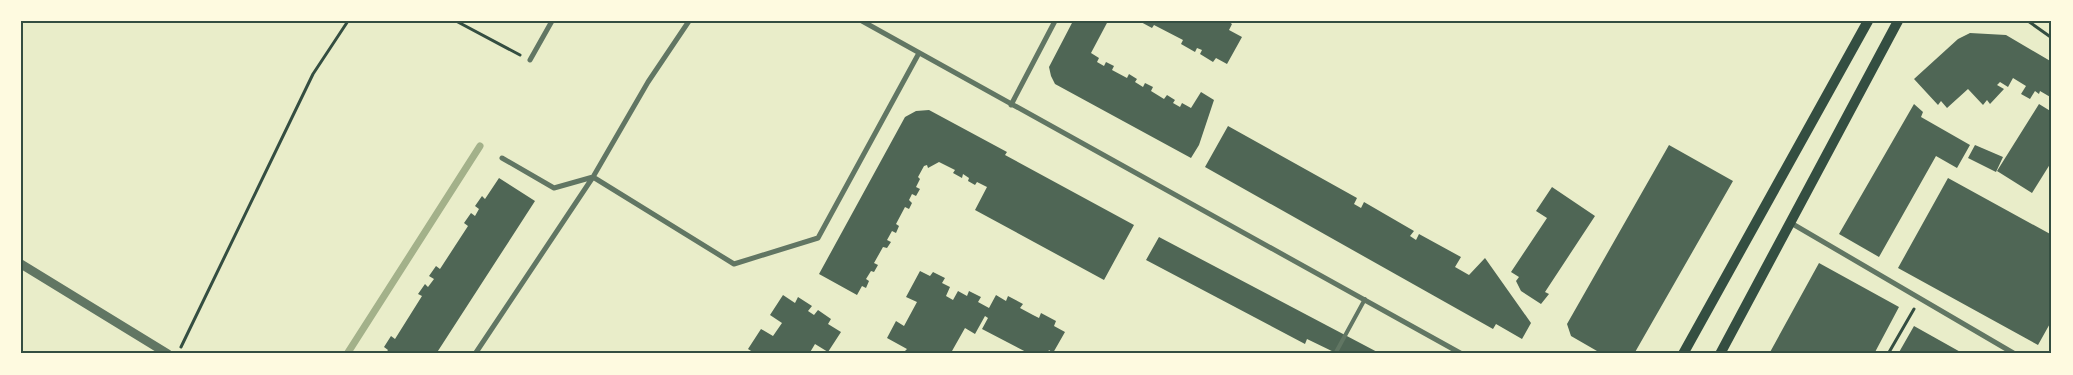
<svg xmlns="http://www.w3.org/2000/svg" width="2073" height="375" font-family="'IBM Plex Sans',sans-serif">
	<rect width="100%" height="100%" fill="#e9edc9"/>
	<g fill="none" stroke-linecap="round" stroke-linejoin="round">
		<!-- stream -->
		<path stroke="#a3b18a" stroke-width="7" d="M 347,354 L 480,146"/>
	</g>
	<!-- building -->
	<path fill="#4f6655" d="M 1073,21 L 1108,21 L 1091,53 L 1099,58 L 1097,62 L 1104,66 L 1106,62 L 1114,66 L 1112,70 L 1127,78 L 1129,74 L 1137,79 L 1135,82 L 1143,87 L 1145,83 L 1153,87 L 1151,91 L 1164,99 L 1167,95 L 1175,100 L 1173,103 L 1180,107 L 1182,103 L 1191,108 L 1201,92 L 1214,100 L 1199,145 L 1191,158 L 1055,84 L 1051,76 L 1049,67 Z
		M 1139,21 L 1228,21 L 1232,24 L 1229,30 L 1242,37 L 1227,64 L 1216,58 L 1213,62 L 1200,54 L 1202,50 L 1197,48 L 1195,52 L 1181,44 L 1183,40 L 1154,25 L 1152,28 Z
		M 1970,33 L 2006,35 L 2052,62 L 2052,98 L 2040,91 L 2039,94 L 2035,91 L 2030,99 L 2021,94 L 2026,86 L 2013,78 L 2008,87 L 2000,82 L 1997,85 L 2004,89 L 1990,104 L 1987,100 L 1983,105 L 1968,89 L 1947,108 L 1941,101 L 1938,105 L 1914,79 L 1958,39 Z
		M 1914,104 L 1923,112 L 1921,117 L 1970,145 L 1957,168 L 1936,156 L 1879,257 L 1839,234 Z
		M 2039,104 L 2052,112 L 2052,161 L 2032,193 L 1997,171 Z
		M 929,110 L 1007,152 L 1005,155 L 1134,225 L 1104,280 L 975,210 L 987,187 L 977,182 L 975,185 L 968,181 L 969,178 L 963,174 L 962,178 L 953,173 L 955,170 L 939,162 L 928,168 L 927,165 L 924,166 L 918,177 L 920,179 L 916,187 L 920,189 L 916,196 L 912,194 L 909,200 L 912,203 L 909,209 L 905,207 L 896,224 L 899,226 L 896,233 L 892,231 L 887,240 L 891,242 L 887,248 L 883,247 L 874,263 L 878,265 L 874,272 L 871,271 L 866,279 L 869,281 L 866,288 L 862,286 L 857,295 L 819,274 L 905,117 L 916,111 Z
		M 1228,126 L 1357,198 L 1354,204 L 1361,208 L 1364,202 L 1414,231 L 1410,236 L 1416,240 L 1419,234 L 1461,257 L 1455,267 L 1469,275 L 1485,258 L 1531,323 L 1522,339 L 1496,324 L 1493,329 L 1205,167 Z
		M 1669,145 L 1733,181 L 1634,354 L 1595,354 L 1597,351 L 1571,336 L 1567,324 Z
		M 1975,145 L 2003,157 L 1996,172 L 1968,158 Z
		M 499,178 L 535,201 L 436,354 L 385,354 L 388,350 L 384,347 L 391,336 L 395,339 L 422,296 L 418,294 L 425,284 L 428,287 L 434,279 L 429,276 L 436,266 L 440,269 L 468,226 L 464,223 L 471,213 L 475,216 L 479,209 L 475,206 L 482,196 L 485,199 Z
		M 1948,178 L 2052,235 L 2052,320 L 2038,345 L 1898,268 Z
		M 1552,187 L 1595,216 L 1545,292 L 1549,294 L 1541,304 L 1521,291 L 1516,281 L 1519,277 L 1511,272 L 1547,218 L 1536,211 Z
		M 1159,237 L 1381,354 L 1338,354 L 1307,339 L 1305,344 L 1146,260 Z
		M 1819,263 L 1899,307 L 1874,354 L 1769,354 Z
		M 920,271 L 930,276 L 933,272 L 945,278 L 942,283 L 950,287 L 946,296 L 953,300 L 958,291 L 967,296 L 969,291 L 981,297 L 978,302 L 989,308 L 996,295 L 1006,301 L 1008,296 L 1023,304 L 1020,308 L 1033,315 L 1039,318 L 1041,313 L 1056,321 L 1054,326 L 1065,332 L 1053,353 L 1049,350 L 1047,354 L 1030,354 L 982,329 L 988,318 L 985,316 L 975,334 L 965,328 L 952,351 L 957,354 L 910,354 L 905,351 L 907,349 L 887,338 L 896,321 L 904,326 L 917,302 L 906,297 Z
		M 783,295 L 795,303 L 798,297 L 812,306 L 808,311 L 814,315 L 818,310 L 831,319 L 828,324 L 841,332 L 828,352 L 815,344 L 809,354 L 756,354 L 748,349 L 761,329 L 773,336 L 782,323 L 770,315 Z
		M 1914,326 L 1964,354 L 1898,354 Z"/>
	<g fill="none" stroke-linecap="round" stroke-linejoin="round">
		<!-- path -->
		<path stroke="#344e41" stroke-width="3" d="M 456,21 L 520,55
			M 2028,21 L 2052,38
			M 181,347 L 313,74 L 348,21
			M 1888,354 L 1914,309"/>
		<!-- service -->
		<path stroke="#617663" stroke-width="4" d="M 1335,354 L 1365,299"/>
		<!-- minor -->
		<path stroke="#617663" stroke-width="5" d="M 862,21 L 1462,354
			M 530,60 L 552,21
			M 1011,105 L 1055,21
			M 502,158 L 554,188 L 593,177 L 734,264 L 818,238 L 919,53
			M 1791,223 L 2015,354
			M 475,354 L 593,177 L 648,82 L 689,21"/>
		<!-- tertiary -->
		<path stroke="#617663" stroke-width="9" d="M 21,264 L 168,354"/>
		<!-- secondary -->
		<path stroke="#344e41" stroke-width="10" d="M 1683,354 L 1868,21
			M 1720,354 L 1898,21"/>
	</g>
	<!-- border -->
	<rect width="2073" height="375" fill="none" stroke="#fefae0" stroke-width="45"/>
	<rect x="22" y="22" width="2028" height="330" fill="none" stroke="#344e41" stroke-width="2"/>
</svg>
